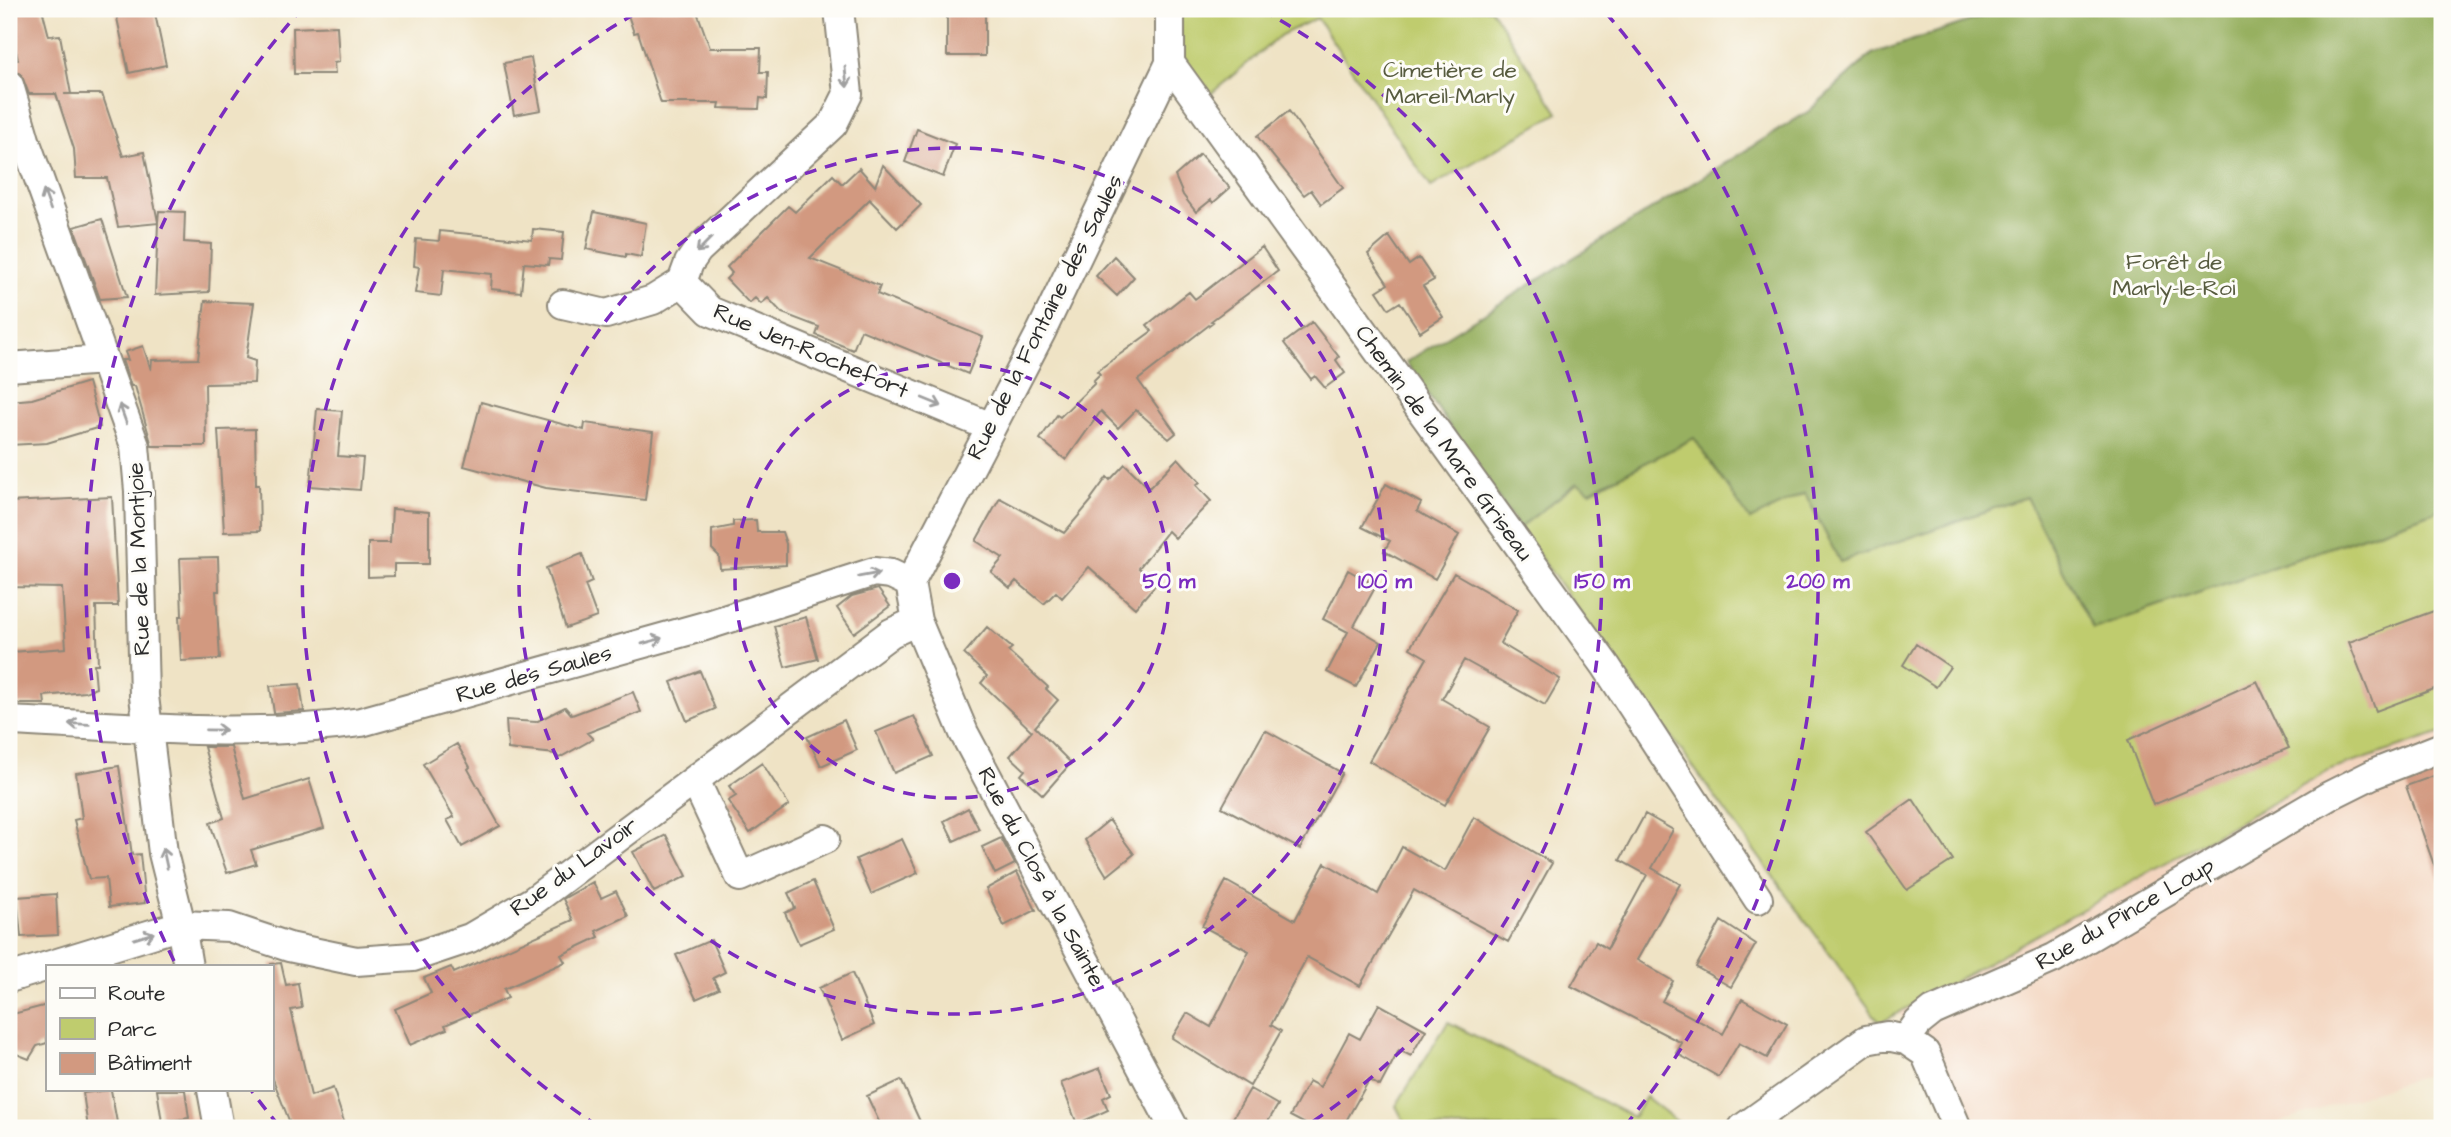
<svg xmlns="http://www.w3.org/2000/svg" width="2451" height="1137" font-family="'Architects Daughter',sans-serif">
	<rect width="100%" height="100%" fill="#fdfcf7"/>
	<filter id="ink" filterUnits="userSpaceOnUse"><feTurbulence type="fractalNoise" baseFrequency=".0143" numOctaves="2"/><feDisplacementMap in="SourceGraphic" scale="14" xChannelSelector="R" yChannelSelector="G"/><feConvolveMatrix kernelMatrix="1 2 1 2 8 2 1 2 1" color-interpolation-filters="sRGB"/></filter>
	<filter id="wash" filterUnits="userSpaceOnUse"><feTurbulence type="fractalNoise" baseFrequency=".00686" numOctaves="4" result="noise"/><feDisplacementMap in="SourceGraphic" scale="28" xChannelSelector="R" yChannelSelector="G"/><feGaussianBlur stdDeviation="1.57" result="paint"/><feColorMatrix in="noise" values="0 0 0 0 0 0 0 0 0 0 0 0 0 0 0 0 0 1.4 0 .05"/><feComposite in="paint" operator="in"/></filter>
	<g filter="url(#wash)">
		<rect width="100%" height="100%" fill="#efe3c5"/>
		<!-- built -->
		<path fill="#f3d4be" d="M 2442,733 L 2442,1070 L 2262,1128 L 1975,1128 L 1899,1013 L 2331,770 Z
			M 201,1114 L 203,1128 L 109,1128 Z"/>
		<!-- green -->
		<path fill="#bfcc6e" stroke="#757c4c" stroke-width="2" d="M 1179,9 L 1491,9 L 1558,113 L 1431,187 L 1317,18 L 1281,35 L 1207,97 L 1182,59 Z
			M 1694,438 L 1750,519 L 1805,493 L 1840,562 L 2026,497 L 2093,629 L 2442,509 L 2442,733 L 2331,770 L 1880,1023 L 1519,528 L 1578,483 L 1590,491 Z
			M 1448,1022 L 1633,1117 L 1646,1097 L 1684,1127 L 1405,1128 L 1406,1125 L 1396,1106 Z"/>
		<!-- forest -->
		<path fill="#97b061" stroke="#616e46" stroke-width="2" d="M 2005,9 L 2442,9 L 2442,509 L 2093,629 L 2026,497 L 1840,562 L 1805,493 L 1750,520 L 1694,438 L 1590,491 L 1577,483 L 1519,528 L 1406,362 L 1809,111 L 1872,54 Z"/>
		<g id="blocks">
			<!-- building -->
			<path fill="#d29980" d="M 9,9 L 42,9 L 49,36 L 60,35 L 71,94 L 64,94 L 102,94 L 123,156 L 144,152 L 158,222 L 159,211 L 185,212 L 184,242 L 211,244 L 209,292 L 155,295 L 158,223 L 118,227 L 107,178 L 76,178 L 74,149 L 56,94 L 29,94 L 21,74 L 9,69 L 9,61 L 18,60 L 9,22 Z
				M 115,9 L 154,9 L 166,65 L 129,73 Z
				M 626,9 L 696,9 L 710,48 L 761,48 L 760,72 L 768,72 L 767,99 L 760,98 L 759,109 L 719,108 L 720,103 L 661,103 L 638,32 L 634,33 Z
				M 947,11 L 985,11 L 985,56 L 947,56 Z
				M 337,26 L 339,62 L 334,63 L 335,74 L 294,74 L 293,28 Z
				M 531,58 L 541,110 L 514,115 L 504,63 Z
				M 1289,111 L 1343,188 L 1321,204 L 1311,190 L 1304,195 L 1257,136 Z
				M 917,129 L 955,144 L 943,177 L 905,162 Z
				M 1200,154 L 1230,188 L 1213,203 L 1211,200 L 1196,212 L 1183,195 L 1175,176 Z
				M 883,165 L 921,205 L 897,228 L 870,200 L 871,198 L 810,258 L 880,286 L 877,294 L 983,337 L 968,374 L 861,330 L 853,350 L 816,335 L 819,327 L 782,313 L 768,298 L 761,304 L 755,298 L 749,303 L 726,279 L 732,273 L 727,267 L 788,206 L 795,212 L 833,175 L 842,184 L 859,168 L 875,186 Z
				M 594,212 L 646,223 L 641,257 L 626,254 L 626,257 L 586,249 Z
				M 102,219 L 127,297 L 100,299 L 74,227 Z
				M 533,229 L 564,232 L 561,260 L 549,259 L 548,265 L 524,263 L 521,292 L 491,289 L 492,274 L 444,269 L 441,296 L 415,293 L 419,267 L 414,266 L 416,239 L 439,241 L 440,231 L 532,240 Z
				M 1389,236 L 1409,265 L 1419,258 L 1434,280 L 1423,286 L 1443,317 L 1420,332 L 1400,302 L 1389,309 L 1377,291 L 1388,284 L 1368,254 Z
				M 1262,247 L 1278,271 L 1211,321 L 1213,322 L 1138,380 L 1176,433 L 1169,439 L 1136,410 L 1118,428 L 1101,411 L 1066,460 L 1040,439 L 1057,415 L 1060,417 L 1095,383 L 1093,381 L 1100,374 L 1097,371 L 1152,331 L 1147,325 L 1189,292 L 1195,299 Z
				M 1114,256 L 1134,277 L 1117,296 L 1096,276 Z
				M 205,301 L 254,303 L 246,358 L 255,361 L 254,383 L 205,384 L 206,446 L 152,446 L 135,386 L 131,386 L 122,360 L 128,360 L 125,352 L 143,346 L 151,370 L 152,360 L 198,359 Z
				M 1312,322 L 1339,357 L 1336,360 L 1345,373 L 1325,388 L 1315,376 L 1311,379 L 1284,343 Z
				M 88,382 L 100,427 L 47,443 L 9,445 L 9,401 L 32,399 Z
				M 481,402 L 584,430 L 585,423 L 653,432 L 645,500 L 546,488 L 464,466 Z
				M 317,409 L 342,411 L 338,456 L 363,458 L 360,490 L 310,486 Z
				M 255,429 L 256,485 L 259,485 L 260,531 L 224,532 L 218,430 Z
				M 1178,458 L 1200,482 L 1196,485 L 1211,501 L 1175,538 L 1168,531 L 1139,568 L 1157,583 L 1135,608 L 1089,567 L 1062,598 L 1056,592 L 1044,604 L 1016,581 L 1010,588 L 991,572 L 1003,558 L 976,541 L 1000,498 L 1064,533 L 1092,500 L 1091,499 L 1107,477 L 1110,480 L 1125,464 L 1149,488 Z
				M 1386,484 L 1421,503 L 1417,511 L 1459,535 L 1435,579 L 1384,551 L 1390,541 L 1362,527 Z
				M 112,497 L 118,606 L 96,606 L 98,664 L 94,664 L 96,688 L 85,692 L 44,696 L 45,704 L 15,704 L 12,652 L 66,648 L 62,588 L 9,587 L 9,502 Z
				M 392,509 L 429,512 L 429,564 L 394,564 L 394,576 L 368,577 L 368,543 L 390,543 Z
				M 756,520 L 757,532 L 782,532 L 786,544 L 786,565 L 720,569 L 719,556 L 712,549 L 712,530 L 733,526 L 733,521 Z
				M 582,554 L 592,582 L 585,585 L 597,617 L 566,628 L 546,568 Z
				M 218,557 L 219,591 L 216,591 L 220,659 L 181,661 L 179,616 L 182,616 L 180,558 Z
				M 1348,570 L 1376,586 L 1354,626 L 1381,642 L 1356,687 L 1327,672 L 1348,632 L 1323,619 Z
				M 1454,573 L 1518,610 L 1500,643 L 1560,679 L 1545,705 L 1464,660 L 1442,699 L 1490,727 L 1445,805 L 1369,761 L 1427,658 L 1410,648 Z
				M 878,589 L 890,606 L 854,633 L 837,608 L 852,596 Z
				M 2442,608 L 2442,686 L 2376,711 L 2349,642 Z
				M 806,617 L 818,659 L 785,667 L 774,626 Z
				M 987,627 L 1012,648 L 1008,651 L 1048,687 L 1046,689 L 1058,700 L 1035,727 L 1071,763 L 1043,795 L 1021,775 L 1025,770 L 1010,756 L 1032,731 L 981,683 L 987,676 L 964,654 Z
				M 1916,644 L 1950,667 L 1936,687 L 1903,665 Z
				M 700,671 L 715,709 L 687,721 L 671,682 Z
				M 2257,681 L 2289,748 L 2153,805 L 2128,740 Z
				M 300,684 L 304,711 L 274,713 L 270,686 Z
				M 633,692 L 641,712 L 587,733 L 593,739 L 559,758 L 556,754 L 508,749 L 506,720 L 536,722 L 565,707 L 572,715 Z
				M 914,716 L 933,756 L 894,773 L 876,732 Z
				M 844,720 L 857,750 L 821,766 L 807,737 Z
				M 1265,730 L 1342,773 L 1300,849 L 1222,807 Z
				M 457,744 L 470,767 L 468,769 L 500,826 L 462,847 L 447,820 L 454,817 L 423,764 Z
				M 204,747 L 231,747 L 245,799 L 309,779 L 324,828 L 251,850 L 256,864 L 227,873 L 210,823 L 224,818 Z
				M 762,763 L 789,805 L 750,833 L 728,801 L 736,796 L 729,786 Z
				M 119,766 L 132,855 L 140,854 L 145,903 L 109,907 L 106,878 L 89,879 L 74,820 L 82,818 L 76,773 Z
				M 2442,773 L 2442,879 L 2439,879 L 2406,786 Z
				M 1913,799 L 1953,860 L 1907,890 L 1866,832 Z
				M 968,808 L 979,829 L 954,841 L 944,821 Z
				M 1645,814 L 1673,830 L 1652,868 L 1680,884 L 1637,960 L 1673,981 L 1662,1001 L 1723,1034 L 1742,999 L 1787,1024 L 1767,1058 L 1739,1043 L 1719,1077 L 1676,1053 L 1682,1043 L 1571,986 L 1596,942 L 1607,949 L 1647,875 L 1620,860 Z
				M 1474,817 L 1552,863 L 1508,942 L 1414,890 L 1360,986 L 1307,957 L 1271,1025 L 1281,1031 L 1250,1086 L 1172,1038 L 1187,1013 L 1211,1027 L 1249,951 L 1202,926 L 1226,881 L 1295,920 L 1325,863 L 1378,894 L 1402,847 L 1445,871 Z
				M 1109,820 L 1134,854 L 1107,876 L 1085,840 Z
				M 666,835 L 687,876 L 654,892 L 633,852 Z
				M 1001,838 L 1015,864 L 995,874 L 982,847 Z
				M 902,839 L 918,873 L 871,894 L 856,859 Z
				M 1017,872 L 1036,910 L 1004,926 L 986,889 Z
				M 813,881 L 834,929 L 799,944 L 785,913 L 795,908 L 788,893 Z
				M 593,882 L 601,898 L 616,891 L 628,916 L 596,931 L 599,937 L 561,955 L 565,962 L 504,989 L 508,998 L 445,1025 L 447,1029 L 410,1045 L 395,1009 L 431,993 L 424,978 L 451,967 L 454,973 L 573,920 L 563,899 Z
				M 56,894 L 58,935 L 21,937 L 17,897 Z
				M 1721,921 L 1756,944 L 1731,987 L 1696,967 Z
				M 711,940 L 725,972 L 713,978 L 719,989 L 696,999 L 676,955 Z
				M 281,963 L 286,985 L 298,983 L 302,1008 L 291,1010 L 311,1096 L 333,1088 L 346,1128 L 292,1128 L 271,1074 L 271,964 Z
				M 852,973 L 874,1025 L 842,1040 L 819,988 Z
				M 1379,1004 L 1426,1030 L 1411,1056 L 1399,1050 L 1380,1086 L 1369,1080 L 1342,1128 L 1313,1128 L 1290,1116 L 1309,1081 L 1320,1087 L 1349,1033 L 1360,1039 Z
				M 47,1005 L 47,1043 L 37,1046 L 29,1059 L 9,1051 L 9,1015 Z
				M 1100,1068 L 1111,1094 L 1103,1098 L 1108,1110 L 1077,1124 L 1061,1083 Z
				M 901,1080 L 923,1128 L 882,1128 L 867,1096 Z
				M 1250,1089 L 1278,1105 L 1264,1128 L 1227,1128 Z
				M 111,1090 L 118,1128 L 88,1128 L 83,1093 Z
				M 157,1090 L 185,1090 L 189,1118 L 162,1122 Z"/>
		</g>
	</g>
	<g filter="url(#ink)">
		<use href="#blocks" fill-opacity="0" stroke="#8d8778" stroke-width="2"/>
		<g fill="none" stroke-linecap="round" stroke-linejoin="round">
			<!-- minor casing -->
			<g stroke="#8d8778" stroke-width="32">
				<path id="minor" d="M 839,9 L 848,94 L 833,124 L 698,250 L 689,263 L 682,282 L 710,311 L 991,427
					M 1170,9 L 1170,63 L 1041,332 L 910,583 L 917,621 L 964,733 L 1174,1128
					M 1170,63 L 1606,666 L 1758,899
					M 9,85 L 25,140 L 135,446 L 139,491 L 144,696 L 163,853 L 181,925 L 188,967
					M 563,304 L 606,314 L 653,300 L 682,282
					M 9,367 L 104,360
					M 9,721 C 125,726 245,739 361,722 L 705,626 L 874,572 L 891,574 L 910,583
					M 695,780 L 740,877 L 825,839
					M 9,978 L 181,925 L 229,927 L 289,947 L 356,961 L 413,957 L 470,938 L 533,901 L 891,633 L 917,621
					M 1906,1040 L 1918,1023 L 1933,1011 L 2054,958 L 2329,796 L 2373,774 L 2442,747
					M 212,1090 L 219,1128
					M 1743,1128 L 1866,1040 L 1887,1036 L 1906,1040 L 1925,1053 L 1957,1128"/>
			</g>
			<!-- minor -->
			<use href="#minor" stroke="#fff" stroke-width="28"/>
		</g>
		<!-- one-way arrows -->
		<defs><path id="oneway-shaft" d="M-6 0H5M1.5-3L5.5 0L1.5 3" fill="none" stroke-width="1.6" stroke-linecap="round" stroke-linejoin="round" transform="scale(1.75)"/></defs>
		<g stroke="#a0a0a0">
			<use href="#oneway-shaft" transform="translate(846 77) rotate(84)"/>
			<use href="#oneway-shaft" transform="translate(47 200) rotate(-110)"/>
			<use href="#oneway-shaft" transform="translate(704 245) rotate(135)"/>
			<use href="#oneway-shaft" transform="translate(932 402) rotate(22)"/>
			<use href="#oneway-shaft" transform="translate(123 414) rotate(-110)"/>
			<use href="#oneway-shaft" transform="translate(869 575) rotate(-10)"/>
			<use href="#oneway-shaft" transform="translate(652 641) rotate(-16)"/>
			<use href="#oneway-shaft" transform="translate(79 724) rotate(-178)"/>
			<use href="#oneway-shaft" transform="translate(216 730) rotate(1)"/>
			<use href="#oneway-shaft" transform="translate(165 858) rotate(-102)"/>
			<use href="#oneway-shaft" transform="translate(144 936) rotate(-17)"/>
		</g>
	</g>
	<!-- distance rings -->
	<g fill="none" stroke="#7b2cbf" stroke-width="3.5" stroke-dasharray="12 9">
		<circle cx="952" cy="581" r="217"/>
		<circle cx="952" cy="581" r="433"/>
		<path d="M598 1126A650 650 0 0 1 642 10M1262 10A650 650 0 0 1 1306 1126"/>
		<path d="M279 1126A866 866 0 0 1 251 1090M174 961A866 866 0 0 1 298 13M1606 13A866 866 0 0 1 1625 1126"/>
	</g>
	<g text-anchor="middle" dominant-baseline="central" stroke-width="6" stroke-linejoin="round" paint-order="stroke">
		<!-- park labels -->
		<g font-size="23" fill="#575b3f" stroke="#fdfcf7">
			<text x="1450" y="70">Cimetière de<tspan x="1450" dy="26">Mareil-Marly</tspan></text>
			<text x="2174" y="262">Forêt de<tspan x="2174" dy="26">Marly-le-Roi</tspan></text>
		</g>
		<!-- street labels -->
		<g font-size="23" fill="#2b2b2b" stroke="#fdfcf7">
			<text transform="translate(1045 317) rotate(-63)">Rue de la Fontaine des Saules</text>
			<text transform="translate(811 351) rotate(23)">Rue Jen-Rochefort</text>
			<text transform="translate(1444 443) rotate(54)">Chemin de la Mare Griseau</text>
			<text transform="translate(139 559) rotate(-92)">Rue de la Montjoie</text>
			<text transform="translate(534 674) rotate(-16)">Rue des Saules</text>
			<text transform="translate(574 867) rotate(-36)">Rue du Lavoir</text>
			<text transform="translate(1041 877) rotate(62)">Rue du Clos à la Sainte</text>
			<text transform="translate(2125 914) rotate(-30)">Rue du Pince Loup</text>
		</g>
	</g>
	<circle cx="952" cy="581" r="10" fill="#7b2cbf" stroke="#fdfcf7" stroke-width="3.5"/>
	<g font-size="21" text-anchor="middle" font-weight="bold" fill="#7b2cbf" stroke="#fdfcf7" stroke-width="6" stroke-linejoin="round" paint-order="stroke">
		<text x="1169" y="588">50 m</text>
		<text x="1385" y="588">100 m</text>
		<text x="1602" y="588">150 m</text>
		<text x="1818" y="588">200 m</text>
	</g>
	<!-- margin -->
	<rect width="2451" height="1137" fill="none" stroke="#fdfcf7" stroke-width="35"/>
	<!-- legend -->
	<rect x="46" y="965" width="228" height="126" fill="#fdfcf7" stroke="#a9a8a5" stroke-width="2"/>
	<rect x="60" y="988" width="35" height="10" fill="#ffffff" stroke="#a9a8a5" stroke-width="2"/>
	<text x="108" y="1000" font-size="21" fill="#2b2b2b">Route</text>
	<rect x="60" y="1018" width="35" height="21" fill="#bfcc6e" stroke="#a9a8a5" stroke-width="2"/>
	<text x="108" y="1036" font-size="21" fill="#2b2b2b">Parc</text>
	<rect x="60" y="1053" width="35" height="21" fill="#d29980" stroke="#a9a8a5" stroke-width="2"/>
	<text x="108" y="1070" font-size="21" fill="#2b2b2b">Bâtiment</text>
</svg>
